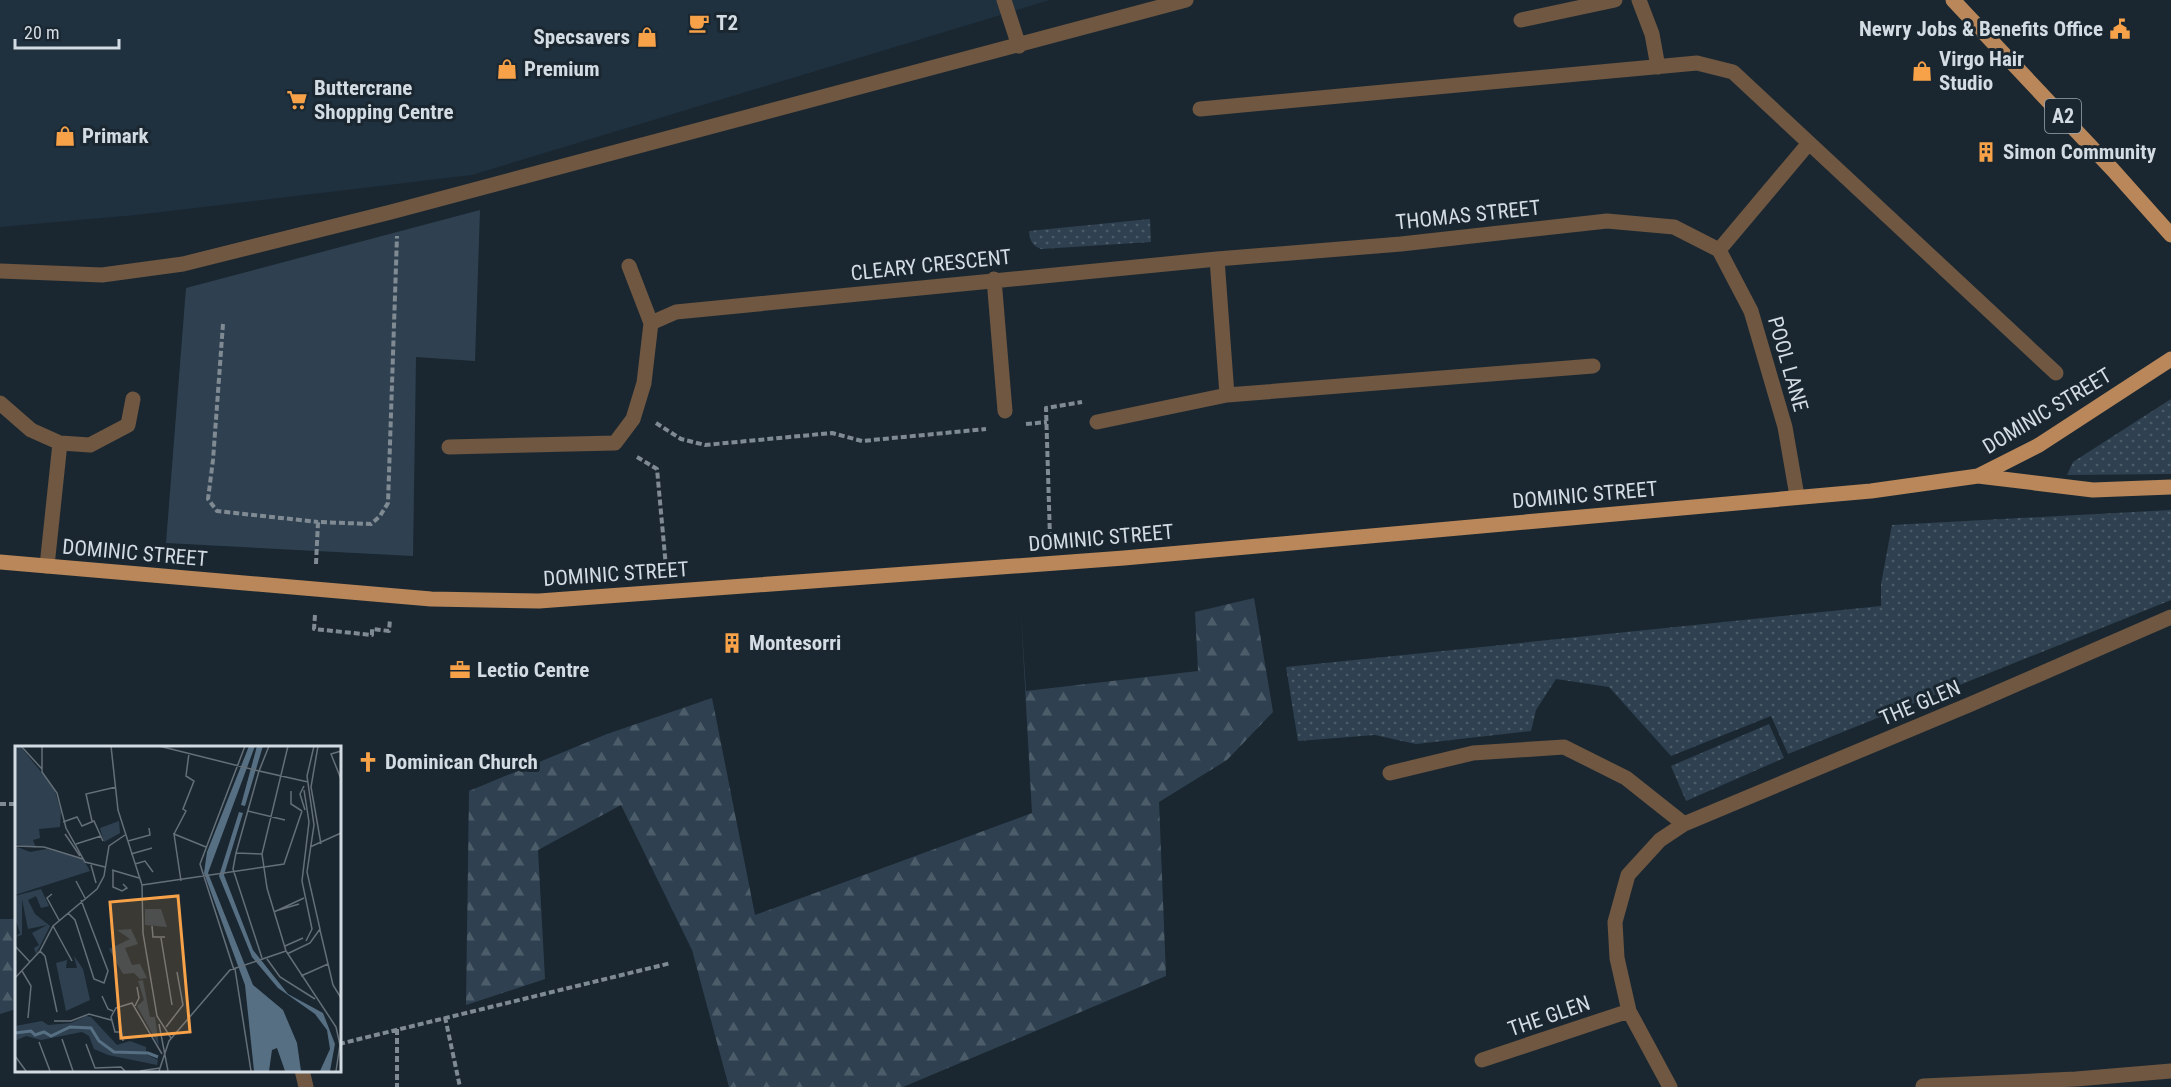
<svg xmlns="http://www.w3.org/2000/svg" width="2171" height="1087" font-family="'Roboto Condensed',sans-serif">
	<defs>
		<pattern id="grass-dots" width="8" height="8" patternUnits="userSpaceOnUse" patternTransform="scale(1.5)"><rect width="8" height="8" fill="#2f4150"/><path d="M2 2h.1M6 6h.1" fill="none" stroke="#4c5c69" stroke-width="1.8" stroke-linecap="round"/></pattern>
		<pattern id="forest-firs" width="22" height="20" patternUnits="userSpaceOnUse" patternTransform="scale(1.5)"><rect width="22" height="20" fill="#2f4150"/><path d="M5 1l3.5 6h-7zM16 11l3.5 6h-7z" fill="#4c5c69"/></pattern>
	</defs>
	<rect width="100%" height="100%" fill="#1a2731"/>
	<!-- built -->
	<path fill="#1f303f" d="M 0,0 L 1050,0 L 472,175 L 136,215 L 0,227 Z"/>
	<!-- grass -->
	<path fill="url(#grass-dots)" d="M 1150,219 L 1151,242 L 1041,249 C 1032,245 1030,241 1029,231 Z
		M 2171,399 L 2171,474 L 2067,475 L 2073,462 Z
		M 2171,510 L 2171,600 L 1788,754 L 1771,716 L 1671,756 L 1609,687 L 1556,679 L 1536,710 L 1531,731 L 1416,744 L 1375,735 L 1298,741 L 1286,667 L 1881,606 L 1881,584 L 1892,525 Z
		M 1769,724 L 1784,758 L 1686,801 L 1671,766 Z"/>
	<!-- forest -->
	<path fill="url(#forest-firs)" d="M 1254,598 L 1273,712 L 1227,760 L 1159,802 L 1166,976 L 903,1087 L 729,1087 L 692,950 L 621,805 L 538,850 L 545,979 L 466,1005 L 469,791 L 607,734 L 712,698 L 755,915 L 1032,813 L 1021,614 L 1026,691 L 1198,671 L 1195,612 Z
		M 0,919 L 16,919 L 16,1009 L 0,1014 Z"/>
	<!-- green -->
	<path fill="#2f4150" d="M 480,210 L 475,361 L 416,357 L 413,556 L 166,543 L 186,288 Z"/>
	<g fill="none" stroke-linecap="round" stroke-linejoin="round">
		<!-- path -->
		<path stroke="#808a92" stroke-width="4" stroke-dasharray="6 3" stroke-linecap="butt" d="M 223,324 L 213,460 L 208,499 L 217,511 L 318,522
			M 656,423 L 681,439 L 705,445 L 832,433 L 862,441 L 986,429
			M 1026,424 L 1047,422
			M 637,457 L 657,469 L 666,567
			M 1050,538 L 1046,408 L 1082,402
			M 316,564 L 318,522 L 371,524 L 380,516 L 388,503 L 397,236
			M 315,615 L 314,629 L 372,635 L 372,629 L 389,631 L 390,619
			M 0,804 L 16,804
			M 445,1017 L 460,1087
			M 397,1029 L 397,1087
			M 339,1044 L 671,963"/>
		<!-- minor -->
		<path stroke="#6f5741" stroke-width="15" d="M 1004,0 L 1019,46
			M 1639,0 L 1652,34 L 1658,67
			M 1521,20 L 1615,0
			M 1200,109 L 1697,63 L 1733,72 L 2056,373
			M 1719,250 L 1751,311 L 1785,427 L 1797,496
			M 1719,250 L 1809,143
			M 1217,259 L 1227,395
			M 0,271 L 102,275 L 183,264 L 391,212 L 1186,0
			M 994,279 L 1005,411
			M 651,323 L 676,312 L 1217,259 L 1401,244 L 1607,221 L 1674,227 L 1719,250
			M 0,403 L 31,430 L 60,443 L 90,445 L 128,425 L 133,399
			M 1097,422 L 1227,395 L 1593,366
			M 449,447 L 615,443 L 633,419 L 644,383 L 651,323 L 629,266
			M 47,566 L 60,443
			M 1390,773 L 1473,753 L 1564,747 L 1626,778 L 1684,824
			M 1482,1060 L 1629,1011
			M 302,1070 L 306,1087
			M 1923,1086 L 2076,1079 L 2171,1071
			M 1670,1087 L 1629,1011 L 1617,958 L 1615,922 L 1628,875 L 1660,840 L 1684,824 L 1971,704 L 2171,617"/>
		<!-- major -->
		<path stroke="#b98759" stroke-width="15" d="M 1953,0 L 2113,170 L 2171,235
			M 1978,476 L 2093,490 L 2171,487
			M 0,562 L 431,599 L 539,601 L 1124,558 L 1871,491 L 1978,476 L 2039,445 L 2171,359"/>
	</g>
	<!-- icons -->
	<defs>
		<g id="cafe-bare" transform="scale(1.62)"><path d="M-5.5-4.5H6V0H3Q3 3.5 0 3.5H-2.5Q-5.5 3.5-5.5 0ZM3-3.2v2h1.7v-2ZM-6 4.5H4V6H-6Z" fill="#f7a248" stroke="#1a2731" stroke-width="2.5" paint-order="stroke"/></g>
		<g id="civic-bare" transform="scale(1.62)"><path d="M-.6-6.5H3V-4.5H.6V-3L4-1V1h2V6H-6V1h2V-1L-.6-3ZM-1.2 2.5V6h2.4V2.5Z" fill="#f7a248" stroke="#1a2731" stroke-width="2.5" paint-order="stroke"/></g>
		<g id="shop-bare" transform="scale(1.62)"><path d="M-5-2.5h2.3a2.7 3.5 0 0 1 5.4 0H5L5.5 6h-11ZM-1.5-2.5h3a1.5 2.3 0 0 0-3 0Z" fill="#f7a248" stroke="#1a2731" stroke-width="2.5" paint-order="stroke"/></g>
		<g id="supermarket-bare" transform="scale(1.62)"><path d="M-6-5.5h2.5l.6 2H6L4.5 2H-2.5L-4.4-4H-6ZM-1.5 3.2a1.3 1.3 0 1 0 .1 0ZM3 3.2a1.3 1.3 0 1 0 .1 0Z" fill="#f7a248" stroke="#1a2731" stroke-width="2.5" paint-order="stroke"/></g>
		<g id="building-bare" transform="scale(1.62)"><path d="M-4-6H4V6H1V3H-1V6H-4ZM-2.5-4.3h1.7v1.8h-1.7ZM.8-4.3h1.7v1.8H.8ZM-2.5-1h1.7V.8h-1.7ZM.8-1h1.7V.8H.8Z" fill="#f7a248" stroke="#1a2731" stroke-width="2.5" paint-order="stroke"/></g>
		<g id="office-bare" transform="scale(1.62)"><path d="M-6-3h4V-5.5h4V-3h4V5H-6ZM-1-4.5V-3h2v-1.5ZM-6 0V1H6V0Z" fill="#f7a248" stroke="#1a2731" stroke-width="2.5" paint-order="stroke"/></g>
		<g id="church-bare" transform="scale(1.62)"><path d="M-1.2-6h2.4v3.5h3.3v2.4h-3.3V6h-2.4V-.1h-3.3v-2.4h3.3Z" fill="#f7a248" stroke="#1a2731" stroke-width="2.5" paint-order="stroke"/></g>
	</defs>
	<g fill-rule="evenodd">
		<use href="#cafe-bare" x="699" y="23"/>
		<use href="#civic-bare" x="2120" y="29"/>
		<use href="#shop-bare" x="647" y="37"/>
		<use href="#shop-bare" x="507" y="69"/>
		<use href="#shop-bare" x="1922" y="71"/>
		<use href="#supermarket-bare" x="297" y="100"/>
		<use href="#shop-bare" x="65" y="136"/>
		<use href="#building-bare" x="1986" y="152"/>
		<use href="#building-bare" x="732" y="643"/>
		<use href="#office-bare" x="460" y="670"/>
		<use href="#church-bare" x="368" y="762"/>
	</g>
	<g text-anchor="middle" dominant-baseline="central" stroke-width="6" stroke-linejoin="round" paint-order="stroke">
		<!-- shield labels -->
		<rect fill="#1a2731" stroke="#9ca6ae" stroke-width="1.5" x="2045" y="99" width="36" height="34" rx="4.5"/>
		<g font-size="20" font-weight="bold" fill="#d4dce3">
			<text x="2063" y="116">A2</text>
		</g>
		<!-- poi labels -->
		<g font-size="21" font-weight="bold" fill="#d4dce3" stroke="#1a2731" text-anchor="start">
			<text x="716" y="23">T2</text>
			<text x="2103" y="29" text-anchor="end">Newry Jobs &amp; Benefits Office</text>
			<text x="630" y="37" text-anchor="end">Specsavers</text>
			<text x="1939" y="59">Virgo Hair<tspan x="1939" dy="24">Studio</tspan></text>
			<text x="524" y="69">Premium</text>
			<text x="314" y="88">Buttercrane<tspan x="314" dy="24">Shopping Centre</tspan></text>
			<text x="82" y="136">Primark</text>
			<text x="2003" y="152">Simon Community</text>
			<text x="749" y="643">Montesorri</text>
			<text x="477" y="670">Lectio Centre</text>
			<text x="385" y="762">Dominican Church</text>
		</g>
		<!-- street labels -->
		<g font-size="21" fill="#d4dce3" stroke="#1a2731">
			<text transform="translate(1468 215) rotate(-6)">THOMAS STREET</text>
			<text transform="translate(931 265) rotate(-6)">CLEARY CRESCENT</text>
			<text transform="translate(1788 364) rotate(74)">POOL LANE</text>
			<text transform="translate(2047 411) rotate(-31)">DOMINIC STREET</text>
			<text transform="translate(1585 495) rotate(-5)">DOMINIC STREET</text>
			<text transform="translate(1101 538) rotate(-5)">DOMINIC STREET</text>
			<text transform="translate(135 553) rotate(5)">DOMINIC STREET</text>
			<text transform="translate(616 574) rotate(-4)">DOMINIC STREET</text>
			<text transform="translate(1920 703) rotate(-23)">THE GLEN</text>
			<text transform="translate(1549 1016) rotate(-19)">THE GLEN</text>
		</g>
	</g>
	<!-- overview -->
	<g transform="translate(15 746)">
		<rect width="326" height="326" fill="#1a2731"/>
		<path d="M 0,100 L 15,106 L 32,103 L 68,113 L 75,125 L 0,149 ZM 26,143 L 34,160 L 26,162 L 21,150 L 13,154 L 20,168 L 35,180 L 21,208 L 19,202 L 24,199 L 17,187 L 32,179 L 13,183 L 7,153 L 7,189 L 0,191 L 5,187 L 0,172 L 0,150 ZM 59,210 L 68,223 L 75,254 L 51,265 L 41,217 L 52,214 L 51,222 L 62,222 ZM 128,234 L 135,271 L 140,271 L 144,300 L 122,260 L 129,254 L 123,235 Z" fill="#2f4150"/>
		<path d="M 0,0 L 5,0 L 39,42 L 46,66 L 45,81 L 24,83 L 25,92 L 18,94 L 21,102 L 0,98 ZM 116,183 L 123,198 L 110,202 L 117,219 L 130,217 L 125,218 L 132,232 L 125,233 L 119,227 L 108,228 L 94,203 L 115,193 L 102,184 ZM 71,270 L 76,271 L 102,299 L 115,295 L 131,301 L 131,308 L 143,314 L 142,319 L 93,309 L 79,303 L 74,290 L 67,286 L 26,294 L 11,290 L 0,295 L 0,280 L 27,275 L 33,279 L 56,277 Z" fill="#2f4150"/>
		<path d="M 104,75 L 105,87 L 89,96 L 85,82 ZM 130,163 L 146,163 L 152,181 L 130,179 ZM 63,223 L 70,252 L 52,256 L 46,227 Z" fill="#2f4150"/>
		<path d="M 234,0 L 240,0 L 193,127 L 238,239 L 268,264 L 282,297 L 286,325 L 270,325 L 262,302 L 257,304 L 254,325 L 239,325 L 230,239 L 189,127 L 192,106 ZM 242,0 L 248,0 L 230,60 L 226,59 ZM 224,66 L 228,67 L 209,129 L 238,204 L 273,248 L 308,267 L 320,298 L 315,325 L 305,325 L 315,303 L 312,284 L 300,268 L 263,242 L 237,211 L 204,130 Z" fill="#576f83"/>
		<path fill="none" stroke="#576f83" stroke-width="3" d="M 0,287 L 16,285 L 20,289 L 29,286 L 36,290 L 55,281 L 76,282 L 84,295 L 99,306 L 133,307 L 143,311"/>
		<path fill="none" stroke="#646f78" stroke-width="1.5" d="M 6,0 L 27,23M 27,0 L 27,26 L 42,47 L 51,82 L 70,116 L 90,121M 96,0 L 103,64 L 127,139 L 128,187 L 142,270 L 156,292M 144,0 L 244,25 L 254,0M 303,0 L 296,41 L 306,98M 326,5 L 316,8 L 326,33M 289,40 L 285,48 L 290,64M 289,44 L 294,76 L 287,135 L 297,183 L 291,195M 276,45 L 276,58 L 287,65M 233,65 L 270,74M 77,75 L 71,48 L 101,41M 48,76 L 62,71 L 67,80 L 79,75 L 88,95M 50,88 L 65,110M 159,88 L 171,65 L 168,63 L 179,35 L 171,30 L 174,7M 113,95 L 135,89 L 134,82M 61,98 L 86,90M 0,100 L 29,101 L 68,113M 295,101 L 326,87M 221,107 L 247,108M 116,108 L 137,102M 120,118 L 130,115 L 138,126M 76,119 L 81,137M 97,124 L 124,132M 98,125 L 98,141 L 107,145 L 112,142 L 108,138M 61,135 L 70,152M 166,135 L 159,88 L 191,101M 127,139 L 269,118 L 287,65M 37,148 L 32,152 L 44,174M 264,164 L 284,158M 259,166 L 289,152M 53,167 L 60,174 L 79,233 L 89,237 L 93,225 L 66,154M 38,180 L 57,215M 137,180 L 138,191 L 150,191M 305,184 L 318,239 L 326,252M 146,192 L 157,259M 0,200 L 15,216M 270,200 L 288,192M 25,205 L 30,210 L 42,266M 271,205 L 252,142 L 247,108 L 273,0M 271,205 L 321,281 L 325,299 L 321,325M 272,208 L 295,197 L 305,183 L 292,126 L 299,79 L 292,30 L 299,0M 247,212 L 218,123 L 221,107 L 244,25 L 293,36M 252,213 L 265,231 L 300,253M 220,223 L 236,325M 219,224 L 185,118 L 230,0M 7,225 L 16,240 L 13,272M 286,230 L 313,218M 0,232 L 25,205 L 38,180 L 82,143 L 89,130 L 94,100 L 110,89M 87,250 L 93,263 L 98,265M 120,260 L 124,252 L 122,241M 39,275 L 56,275 L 74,268 L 96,274M 105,276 L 108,295M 144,278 L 153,325M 151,281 L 168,259 L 162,226M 106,286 L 100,286 L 96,271 L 101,262 L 117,257 L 147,308M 47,293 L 58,325M 24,296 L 35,325M 71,298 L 80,322 L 106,321 L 110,325M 0,310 L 11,325M 125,325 L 145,322M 144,325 L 154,295 L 215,224 L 271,205"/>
		<path fill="#f7a248" fill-opacity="0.15" stroke="#f7a248" stroke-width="3" d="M 163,150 L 175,286 L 106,292 L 95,156 Z"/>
		<rect width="326" height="326" fill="none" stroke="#d4dce3" stroke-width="3"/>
	</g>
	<!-- scale -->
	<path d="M15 39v9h104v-9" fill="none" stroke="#d4dce3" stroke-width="3"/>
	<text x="24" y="39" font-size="18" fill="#d4dce3" stroke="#1a2731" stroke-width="4.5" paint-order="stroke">20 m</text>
</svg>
